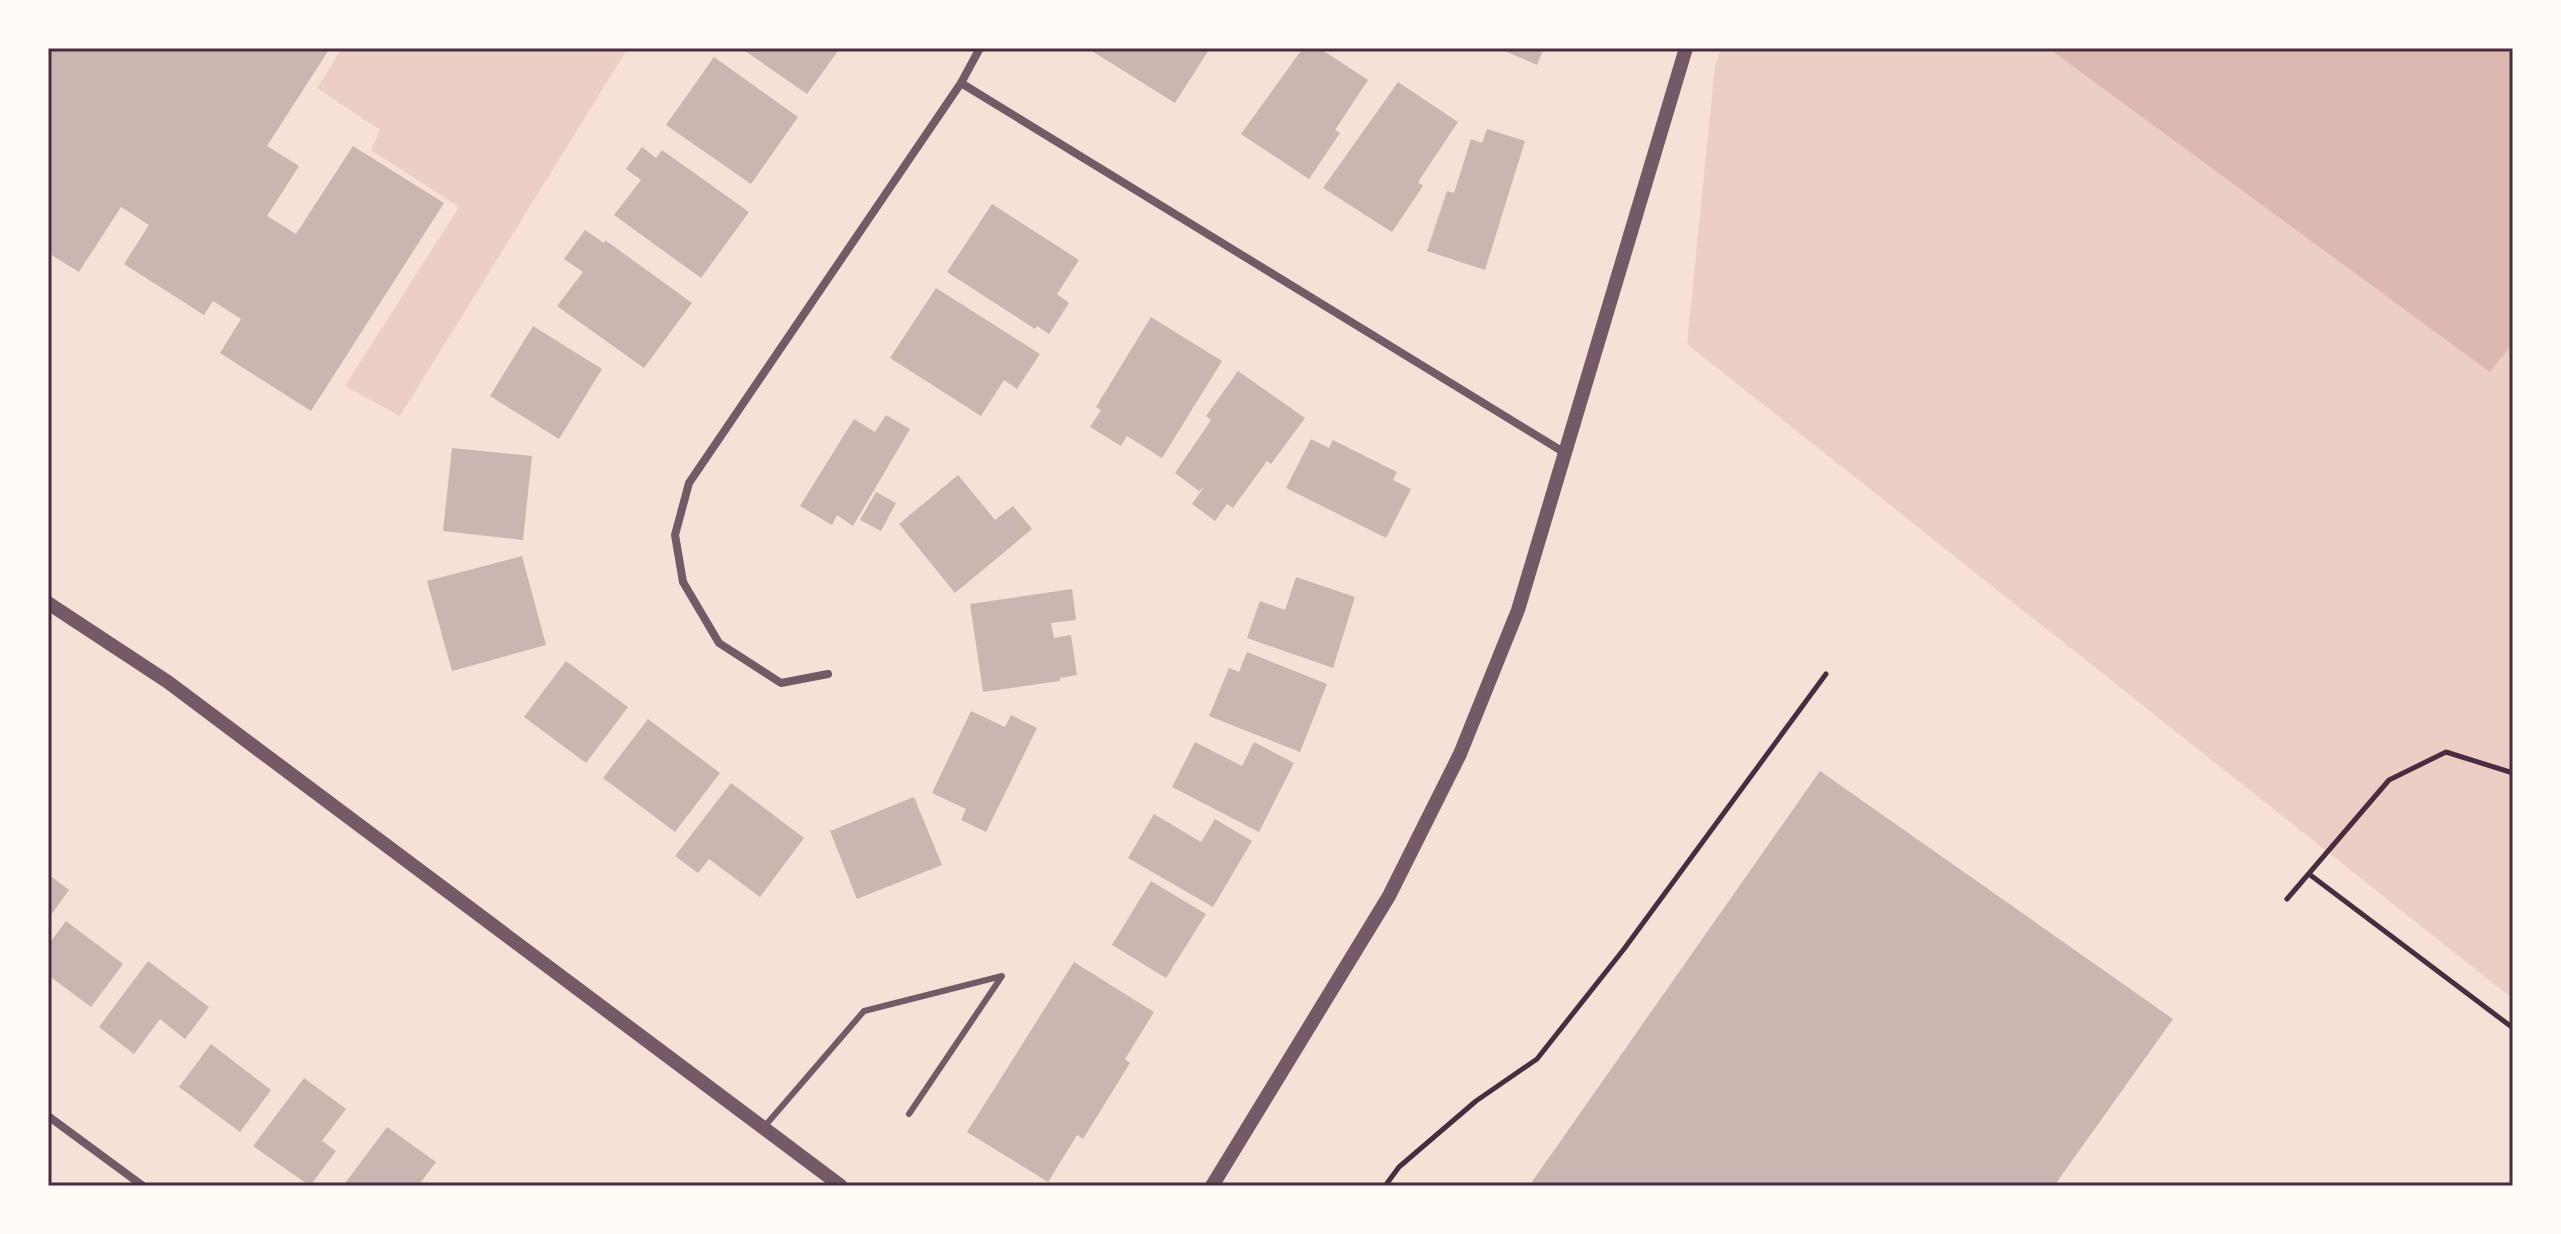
<svg xmlns="http://www.w3.org/2000/svg" width="2561" height="1234" font-family="'Titillium Web',sans-serif">
	<rect width="100%" height="100%" fill="#f7e1d7"/>
	<!-- green -->
	<path fill="#ebcfc5" d="M 342,48 L 628,48 L 400,416 L 345,386 L 459,207 L 371,150 L 380,130 L 317,88 Z
		M 1721,48 L 2513,48 L 2513,999 L 1687,344 L 1715,66 Z"/>
	<!-- water -->
	<path fill="#dcb8b0" d="M 2048,48 L 2513,48 L 2513,343 L 2490,372 Z"/>
	<!-- building -->
	<path fill="#ccb4b1" d="M 48,48 L 330,48 L 267,146 L 299,166 L 267,216 L 296,234 L 353,146 L 444,203 L 311,411 L 220,353 L 241,319 L 213,301 L 204,315 L 124,264 L 149,225 L 121,207 L 79,272 L 48,253 Z
		M 741,48 L 840,48 L 807,94 Z
		M 1087,48 L 1210,48 L 1175,103 Z
		M 1303,48 L 1319,48 L 1368,80 L 1335,130 L 1340,133 L 1309,179 L 1241,134 Z
		M 1498,48 L 1544,48 L 1537,65 Z
		M 714,57 L 798,117 L 751,184 L 666,125 Z
		M 1398,82 L 1458,122 L 1418,182 L 1423,186 L 1392,232 L 1323,188 Z
		M 1487,129 L 1525,141 L 1485,270 L 1427,251 L 1447,191 L 1454,193 L 1471,139 L 1482,143 Z
		M 642,147 L 656,158 L 662,150 L 749,212 L 701,278 L 614,215 L 641,180 L 626,169 Z
		M 992,204 L 1079,260 L 1057,294 L 1069,303 L 1049,334 L 1037,326 L 1035,329 L 947,272 Z
		M 585,230 L 604,243 L 605,240 L 692,303 L 644,368 L 557,306 L 583,272 L 564,259 Z
		M 936,288 L 1040,354 L 1017,389 L 1004,380 L 981,416 L 890,358 Z
		M 1151,317 L 1222,361 L 1162,458 L 1127,436 L 1121,446 L 1090,427 L 1101,410 L 1096,407 Z
		M 533,326 L 602,369 L 559,439 L 490,396 Z
		M 1238,371 L 1305,418 L 1271,464 L 1267,461 L 1233,508 L 1227,504 L 1215,521 L 1192,504 L 1204,487 L 1199,491 L 1175,473 L 1211,420 L 1206,416 Z
		M 886,415 L 910,429 L 853,526 L 837,515 L 832,525 L 800,506 L 854,419 L 875,432 Z
		M 1311,439 L 1329,448 L 1333,440 L 1397,472 L 1393,480 L 1411,489 L 1386,538 L 1286,488 Z
		M 452,448 L 532,456 L 523,540 L 443,531 Z
		M 958,475 L 995,520 L 1013,506 L 1032,529 L 955,593 L 899,524 Z
		M 876,492 L 896,503 L 881,531 L 860,520 Z
		M 522,556 L 546,645 L 452,671 L 427,581 Z
		M 1296,577 L 1355,597 L 1333,668 L 1247,638 L 1260,601 L 1285,610 Z
		M 1072,589 L 1076,620 L 1051,623 L 1054,638 L 1071,635 L 1077,675 L 1060,678 L 1060,681 L 983,692 L 970,604 Z
		M 1247,652 L 1327,684 L 1300,752 L 1209,716 L 1229,668 L 1239,672 Z
		M 566,661 L 628,707 L 586,763 L 524,717 Z
		M 971,711 L 1005,727 L 1011,715 L 1037,728 L 986,832 L 961,820 L 966,809 L 932,793 Z
		M 648,719 L 720,773 L 675,832 L 603,778 Z
		M 1195,742 L 1242,766 L 1254,742 L 1294,763 L 1259,832 L 1172,787 Z
		M 1820,771 L 2173,1019 L 2054,1186 L 1529,1186 Z
		M 731,783 L 804,838 L 760,897 L 709,859 L 698,873 L 675,856 Z
		M 914,797 L 942,865 L 857,899 L 830,831 Z
		M 1154,814 L 1201,842 L 1215,819 L 1252,841 L 1213,907 L 1128,858 Z
		M 48,874 L 69,890 L 48,919 Z
		M 1151,881 L 1206,914 L 1166,978 L 1112,945 Z
		M 66,921 L 123,964 L 91,1007 L 48,975 L 48,945 Z
		M 148,961 L 209,1007 L 185,1039 L 160,1019 L 134,1054 L 99,1027 Z
		M 1074,962 L 1154,1012 L 1125,1059 L 1130,1063 L 1083,1139 L 1077,1135 L 1048,1182 L 967,1132 Z
		M 211,1044 L 271,1090 L 240,1132 L 179,1087 Z
		M 304,1078 L 346,1109 L 322,1141 L 336,1151 L 310,1186 L 253,1146 Z
		M 387,1127 L 436,1162 L 418,1186 L 343,1186 Z"/>
	<g fill="none" stroke-linecap="round" stroke-linejoin="round">
		<!-- path -->
		<path stroke="#4a2c40" stroke-width="5" d="M 2309,874 L 2513,1028
			M 2287,899 L 2389,780 L 2446,752 L 2513,773
			M 1385,1186 L 1399,1167 L 1476,1101 L 1537,1059 L 1624,949 L 1826,674"/>
		<!-- service -->
		<path stroke="#755966" stroke-width="6" d="M 764,1127 L 864,1011 L 1002,976 L 909,1114"/>
		<!-- minor -->
		<path stroke="#755966" stroke-width="8" d="M 961,83 L 1565,453
			M 828,674 L 781,683 L 719,643 L 683,582 L 675,535 L 689,483 L 961,83 L 980,48
			M 48,1116 L 143,1186"/>
		<!-- tertiary -->
		<path stroke="#755966" stroke-width="14" d="M 48,603 L 168,682 L 841,1186
			M 1212,1186 L 1389,896 L 1460,754 L 1518,610 L 1686,48"/>
	</g>
	<!-- border -->
	<rect width="2561" height="1234" fill="none" stroke="#fffaf5" stroke-width="100"/>
	<rect x="50" y="50" width="2461" height="1134" fill="none" stroke="#4a2c40" stroke-width="3"/>
</svg>
